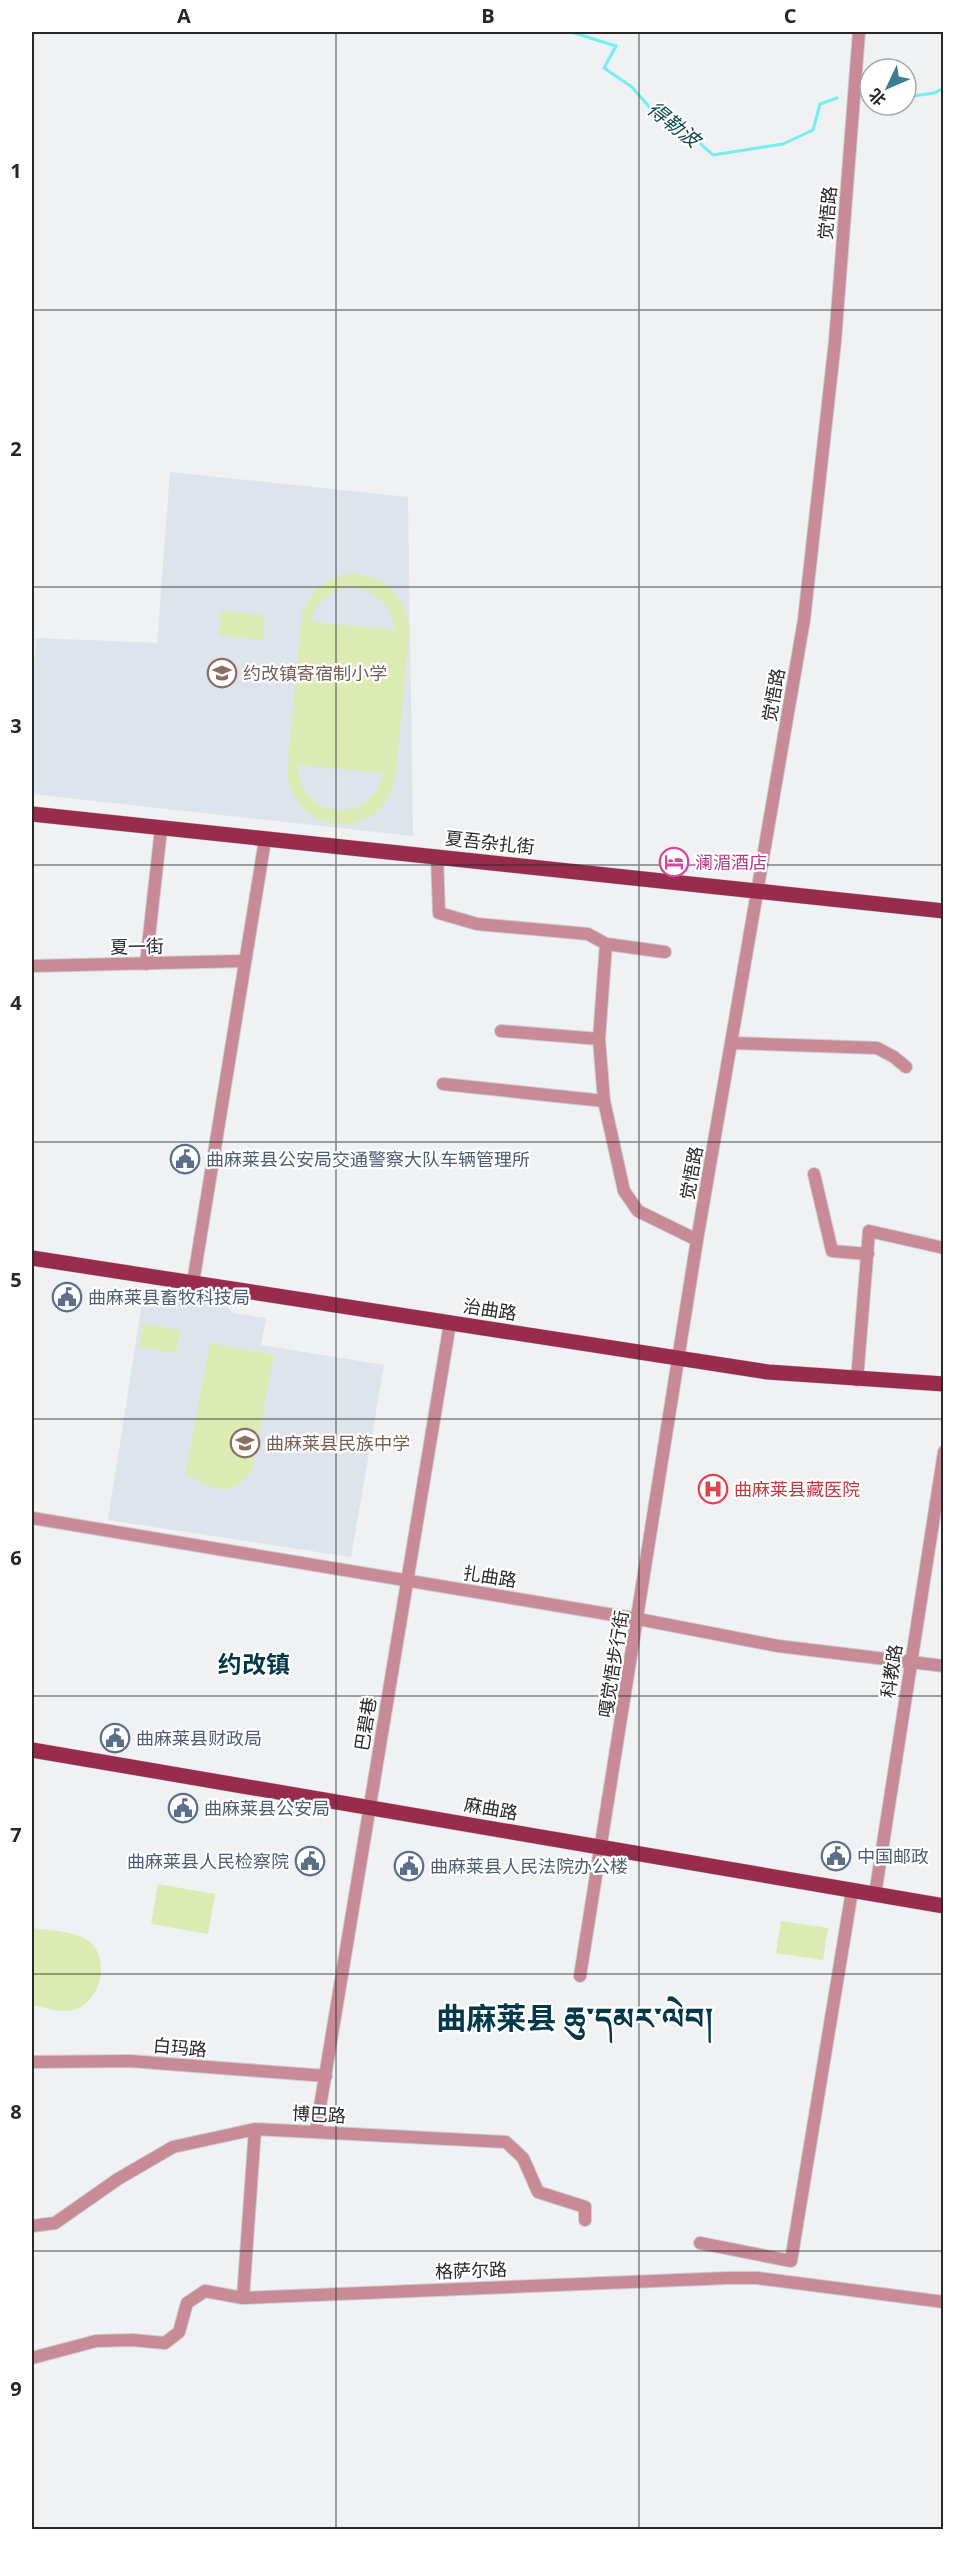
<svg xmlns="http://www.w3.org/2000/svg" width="975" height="2561" font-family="'Open Sans','Noto Sans SC','Noto Serif Tibetan',sans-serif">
	<rect width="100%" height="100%" fill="#eff1f2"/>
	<!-- built -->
	<path fill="#dde4eb" d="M 170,472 L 408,497 L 413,836 L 32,794 L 32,704 L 36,638 L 157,643 Z
		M 144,1290 L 225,1305 L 233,1313 L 266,1318 L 261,1345 L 384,1365 L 351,1557 L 108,1520 Z"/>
	<!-- garden -->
	<path fill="#dcebb3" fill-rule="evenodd" d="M 348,574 C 383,573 408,596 409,632 L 396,775 C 385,843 295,840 287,772 L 302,612 L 316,589 L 331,579 ZM 356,588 C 378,592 393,607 395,630 L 310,622 C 316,600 333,587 356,588 ZM 298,766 L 298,765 L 383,773 C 372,827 299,820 298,766 Z
		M 221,611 L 264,615 L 263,640 L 219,636 Z
		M 143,1324 L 180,1330 L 176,1353 L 139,1347 Z
		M 210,1343 L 274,1355 L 252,1470 C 244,1485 228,1493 211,1487 C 200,1483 196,1477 185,1475 Z
		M 158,1884 L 215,1894 L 208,1934 L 151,1924 Z
		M 781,1921 L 828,1928 L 823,1960 L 776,1953 Z
		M 32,1928 C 47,1930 67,1931 82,1937 C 113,1950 103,2003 73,2010 C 61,2013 43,2007 32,2005 Z"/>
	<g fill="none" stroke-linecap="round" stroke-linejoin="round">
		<!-- stream -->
		<path stroke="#73eef2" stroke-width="3" d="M 571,32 L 616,46 L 604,68 L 632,87 L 651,109 L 682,127 L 713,155 L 783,144 L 813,130 L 820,104 L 837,98
			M 906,97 L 934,93 L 944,88"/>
		<!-- minor casing -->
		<g stroke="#cbcdce" stroke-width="14">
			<path id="minor" d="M 437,856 L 439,913 L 477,924 L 588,934 L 606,944 L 599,1039 L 604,1101 L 624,1191 L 638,1211 L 697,1240
				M 606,944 L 665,952
				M 146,964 L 161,829
				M 32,966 L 244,961
				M 501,1031 L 599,1039
				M 732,1043 L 877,1048 L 894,1057 L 906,1067
				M 443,1084 L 604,1101
				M 814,1174 L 832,1251 L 868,1254
				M 193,1283 L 265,840
				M 857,1380 L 869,1231 L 944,1248
				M 32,1518 L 638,1619 L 778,1646 L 944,1666
				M 875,1895 L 944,1452
				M 580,1976 L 697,1240 L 804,620 L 835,341 L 859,32
				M 32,2062 L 130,2061 L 326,2076
				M 316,2131 L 450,1323
				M 32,2226 L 55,2223 L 118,2179 L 173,2147 L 255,2129 L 506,2142 L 523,2158 L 538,2192 L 585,2207 L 585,2220
				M 700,2243 L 791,2261 L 852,1891
				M 243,2298 L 255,2129
				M 32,2358 L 96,2341 L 132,2340 L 165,2343 L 179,2332 L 187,2303 L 205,2291 L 243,2298 L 728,2278 L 757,2278 L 944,2302"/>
		</g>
		<!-- major casing -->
		<g stroke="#cbcdce" stroke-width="16">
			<path id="major" d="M 32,814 L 944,911
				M 32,1258 L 768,1372 L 944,1384
				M 32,1750 L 944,1906"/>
		</g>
		<!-- minor -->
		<use href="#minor" stroke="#c78a96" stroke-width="12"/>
		<!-- major -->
		<use href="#major" stroke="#982c4d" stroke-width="15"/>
	</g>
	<!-- grid -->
	<path fill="none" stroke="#272728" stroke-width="1.5" stroke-opacity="0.55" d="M 336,32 L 336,2530M 639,32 L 639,2530M 32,310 L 944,310M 32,587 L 944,587M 32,865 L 944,865M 32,1142 L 944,1142M 32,1419 L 944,1419M 32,1696 L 944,1696M 32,1974 L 944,1974M 32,2251 L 944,2251"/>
	<!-- icons -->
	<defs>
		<g id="school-ring" transform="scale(1.5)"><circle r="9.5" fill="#fff" stroke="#8d6e63" stroke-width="1.5"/><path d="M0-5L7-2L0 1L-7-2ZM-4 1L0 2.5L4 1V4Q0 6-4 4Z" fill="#8d6e63"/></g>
		<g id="hotel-ring" transform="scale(1.5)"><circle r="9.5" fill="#fff" stroke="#d1479c" stroke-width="1.5"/><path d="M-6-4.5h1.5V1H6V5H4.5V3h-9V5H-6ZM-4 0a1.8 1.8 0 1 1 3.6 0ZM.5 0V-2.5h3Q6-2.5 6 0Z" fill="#d1479c"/></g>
		<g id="civic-ring" transform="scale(1.5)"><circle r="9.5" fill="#fff" stroke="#5c6f8a" stroke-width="1.5"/><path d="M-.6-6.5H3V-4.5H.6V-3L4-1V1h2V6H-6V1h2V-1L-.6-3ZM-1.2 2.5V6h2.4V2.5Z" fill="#5c6f8a"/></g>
		<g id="hospital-ring" transform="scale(1.5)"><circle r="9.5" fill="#fff" stroke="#e0444e" stroke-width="1.5"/><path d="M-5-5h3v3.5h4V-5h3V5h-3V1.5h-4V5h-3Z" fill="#e0444e"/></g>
	</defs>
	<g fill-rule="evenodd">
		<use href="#school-ring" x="222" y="673"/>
		<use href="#hotel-ring" x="674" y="862"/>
		<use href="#civic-ring" x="185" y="1159"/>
		<use href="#civic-ring" x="67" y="1297"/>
		<use href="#school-ring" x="245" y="1443"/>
		<use href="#hospital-ring" x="713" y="1489"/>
		<use href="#civic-ring" x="115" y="1738"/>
		<use href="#civic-ring" x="183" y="1808"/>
		<use href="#civic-ring" x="836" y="1856"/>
		<use href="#civic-ring" x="310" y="1861"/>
		<use href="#civic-ring" x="409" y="1866"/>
	</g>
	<g text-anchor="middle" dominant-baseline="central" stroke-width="4.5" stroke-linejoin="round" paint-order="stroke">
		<!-- street labels -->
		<g font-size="18" fill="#272728" stroke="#fff">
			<text transform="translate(827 213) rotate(-85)">觉悟路</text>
			<text transform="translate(773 695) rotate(-80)">觉悟路</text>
			<text transform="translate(490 842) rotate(6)">夏吾杂扎街</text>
			<text transform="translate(137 946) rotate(-1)">夏一街</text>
			<text transform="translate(691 1173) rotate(-80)">觉悟路</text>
			<text transform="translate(490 1309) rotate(9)">治曲路</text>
			<text transform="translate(490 1576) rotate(9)">扎曲路</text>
			<text transform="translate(613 1664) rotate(-81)">嘎觉悟步行街</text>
			<text transform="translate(891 1671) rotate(-81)">科教路</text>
			<text transform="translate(365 1724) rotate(-81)">巴碧巷</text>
			<text transform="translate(491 1808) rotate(10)">麻曲路</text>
			<text transform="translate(180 2047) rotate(5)">白玛路</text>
			<text transform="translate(319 2114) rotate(3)">博巴路</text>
			<text transform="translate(471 2270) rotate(-2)">格萨尔路</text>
		</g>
		<!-- education labels -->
		<g font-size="18" fill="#785e54" stroke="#fff" text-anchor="start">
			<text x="243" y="673">约改镇寄宿制小学</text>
			<text x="266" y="1443">曲麻莱县民族中学</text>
		</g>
		<!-- hotel labels -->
		<g font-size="18" fill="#b23c85" stroke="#fff" text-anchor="start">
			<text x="695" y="862">澜湄酒店</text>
		</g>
		<!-- service labels -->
		<g font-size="18" fill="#4e5e75" stroke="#fff" text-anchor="start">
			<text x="206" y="1159">曲麻莱县公安局交通警察大队车辆管理所</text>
			<text x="88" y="1297">曲麻莱县畜牧科技局</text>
			<text x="136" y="1738">曲麻莱县财政局</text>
			<text x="204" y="1808">曲麻莱县公安局</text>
			<text x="857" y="1856">中国邮政</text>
			<text x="289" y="1861" text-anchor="end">曲麻莱县人民检察院</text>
			<text x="430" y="1866">曲麻莱县人民法院办公楼</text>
		</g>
		<!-- health labels -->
		<g font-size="18" fill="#be3a42" stroke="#fff" text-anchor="start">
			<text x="734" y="1489">曲麻莱县藏医院</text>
		</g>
		<!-- water labels -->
		<g font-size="20" font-style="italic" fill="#134b4c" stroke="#fff">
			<text transform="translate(674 124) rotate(38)">得勒波</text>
		</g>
		<!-- district labels -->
		<g font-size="24" font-weight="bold" fill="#02394a" stroke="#fff">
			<text x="254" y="1663">约改镇</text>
		</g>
		<!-- town labels -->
		<g font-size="30" font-weight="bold" fill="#02394a" stroke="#fff">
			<text x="575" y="2017">曲麻莱县 ཆུ་དམར་ལེབ།</text>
		</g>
	</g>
	<!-- border -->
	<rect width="975" height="2561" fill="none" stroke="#ffffff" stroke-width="66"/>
	<!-- north arrow -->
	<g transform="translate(888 87) rotate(226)"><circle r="28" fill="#ffffff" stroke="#a9a9a9" stroke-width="1.5"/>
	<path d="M0-4.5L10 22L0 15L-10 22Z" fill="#3f7b92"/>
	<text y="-9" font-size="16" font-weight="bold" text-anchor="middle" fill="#272728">北</text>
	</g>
	<rect x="33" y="33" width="909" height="2495" fill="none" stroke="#272728" stroke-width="2"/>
	<g font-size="20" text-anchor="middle" font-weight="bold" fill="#272728">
		<text x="184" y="23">A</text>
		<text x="488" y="23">B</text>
		<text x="790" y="23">C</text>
		<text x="16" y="178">1</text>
		<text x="16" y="456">2</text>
		<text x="16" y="733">3</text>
		<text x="16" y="1010">4</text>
		<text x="16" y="1287">5</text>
		<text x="16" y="1565">6</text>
		<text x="16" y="1842">7</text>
		<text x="16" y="2119">8</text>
		<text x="16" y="2396">9</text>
	</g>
</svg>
